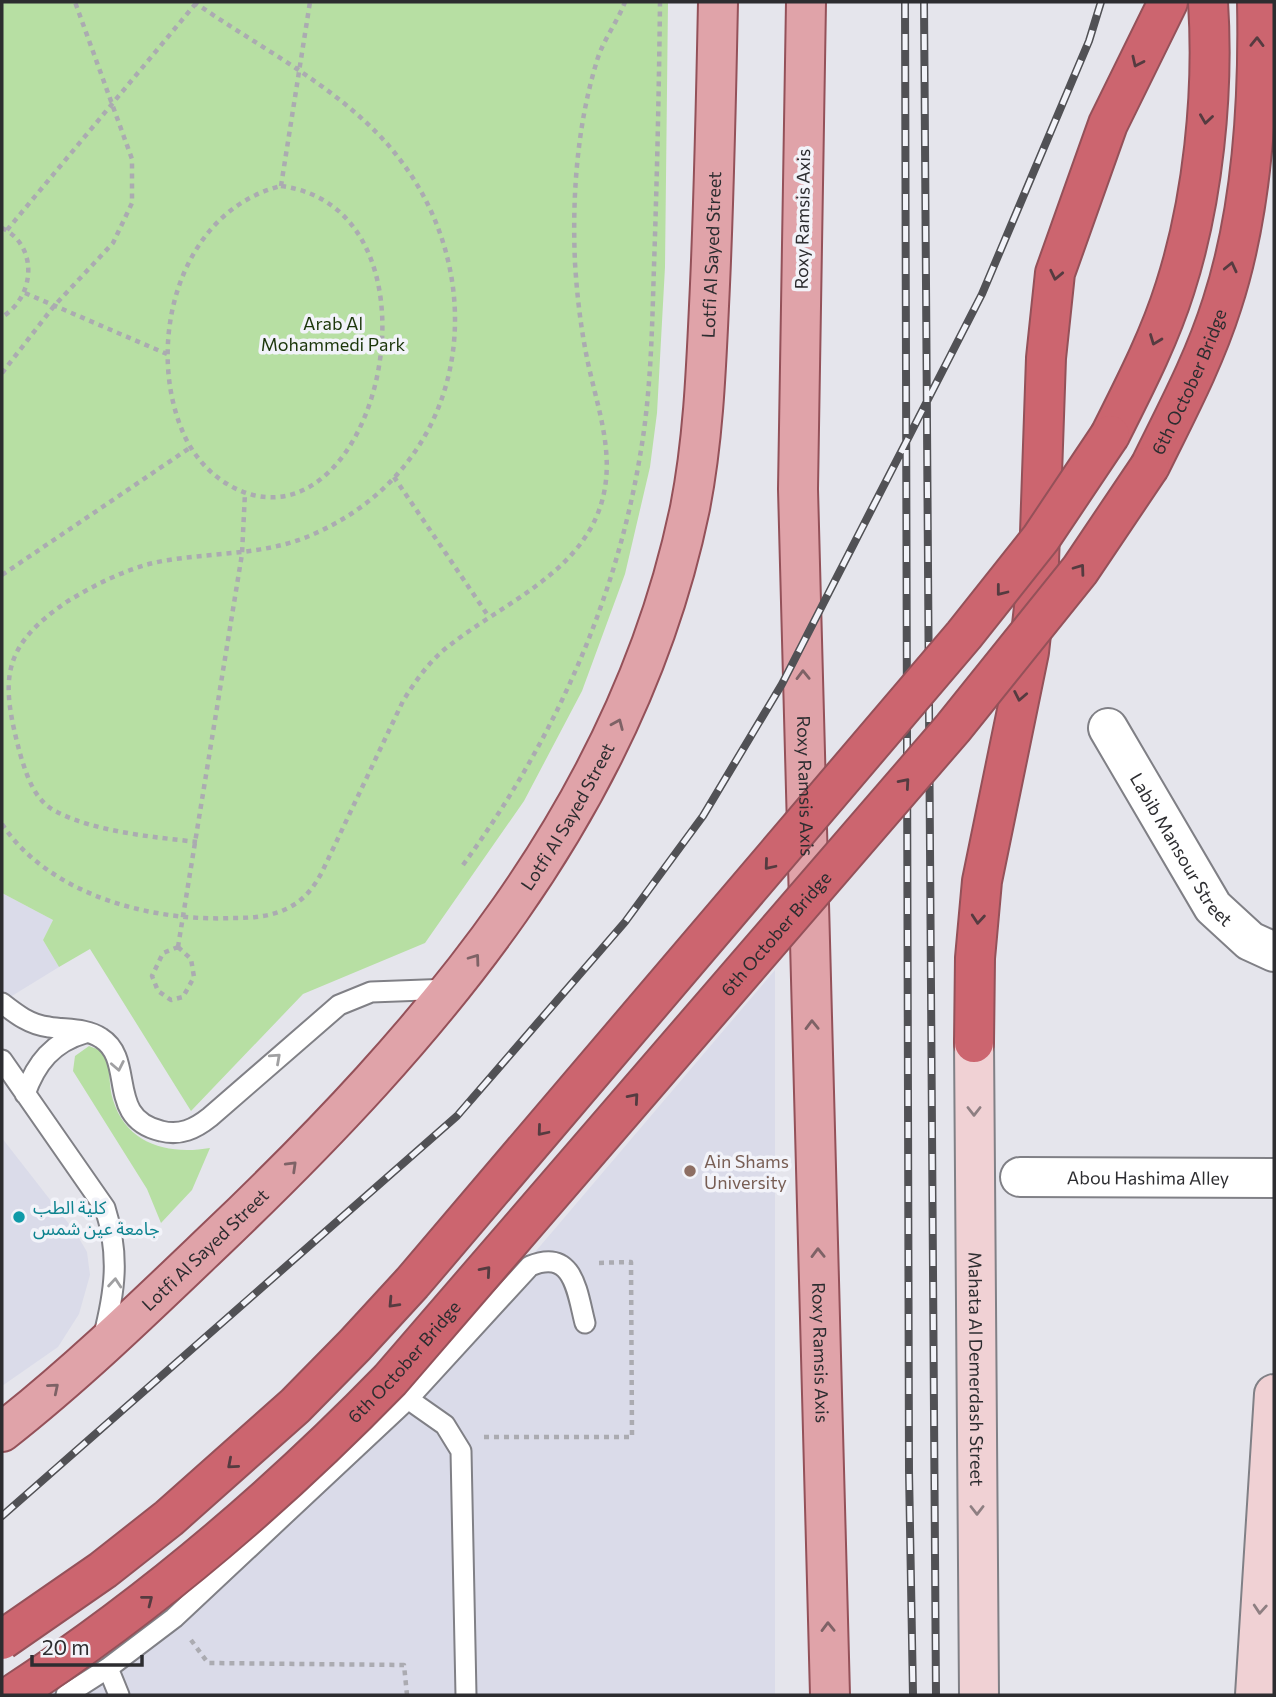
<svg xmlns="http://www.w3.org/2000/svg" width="1276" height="1697" font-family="Commissioner,'Noto Sans Arabic',sans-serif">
	<rect width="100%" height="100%" fill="#e5e5ec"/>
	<!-- built -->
	<path fill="#dadbe9" d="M 2,893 L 53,920 L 43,940 L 59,967 L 2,1002 Z
		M 775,970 L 775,1695 L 47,1695 L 131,1641 L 244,1545 L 433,1372 Z
		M 2,1138 L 76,1233 L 87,1252 L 90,1275 L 79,1314 L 58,1347 L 2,1386 Z"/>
	<!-- green -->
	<path fill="#b7dfa3" d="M 2,2 L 668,2 L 665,267 L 657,413 L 650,467 L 625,574 L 582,691 L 524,801 L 425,943 L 303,994 L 191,1111 L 90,949 L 59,967 L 43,940 L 53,920 L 2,893 Z
		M 89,1046 L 105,1052 C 111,1068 108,1084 113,1100 C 127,1145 169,1155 210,1148 L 192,1190 L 161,1223 L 147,1189 L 73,1071 L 75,1056 Z"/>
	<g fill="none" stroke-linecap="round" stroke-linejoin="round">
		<!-- lane casing -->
		<g stroke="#808086" stroke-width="23">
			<path id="lane" d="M 2,1003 C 16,1014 30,1025 49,1027 C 66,1030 86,1028 101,1038 C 136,1060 105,1118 161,1131 C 180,1136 195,1129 210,1117 L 339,1005 L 371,992 L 451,989
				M 2,1060 L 105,1208 C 120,1255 115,1292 103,1338
				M 25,1094 C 36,1063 53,1042 85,1033
				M 408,1399 L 445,1425 L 461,1451 L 466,1695
				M 108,1668 L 119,1695
				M 66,1695 L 108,1668 L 174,1618 L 408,1399 L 530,1266 C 574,1248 577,1292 585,1323"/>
		</g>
		<!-- street casing -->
		<g stroke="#808086" stroke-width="42">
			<g id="street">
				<path id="s1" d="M 1108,728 L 1213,907 L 1250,941 L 1274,952"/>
				<path id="s2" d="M 1020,1177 L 1274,1178"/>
			</g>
		</g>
		<!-- secondary casing -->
		<g stroke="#808086" stroke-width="42">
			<g id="secondary">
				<path id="s3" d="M 974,1043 L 979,1695"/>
				<path d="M 1255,1695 L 1274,1394"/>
			</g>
		</g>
		<!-- primary casing -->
		<g stroke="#945159" stroke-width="42">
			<g id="primary">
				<path id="s4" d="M 806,2 L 798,489 L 830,1695"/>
				<path id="s5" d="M 2,1432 C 77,1373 146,1306 215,1240 C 431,1034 628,808 690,508 C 703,442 706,372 709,306 C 714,205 716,103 718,2"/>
			</g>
		</g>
		<!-- highway casing -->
		<g stroke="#945159" stroke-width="42">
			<g id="highway">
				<path d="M 1110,435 C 1134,387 1159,339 1175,288 C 1203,201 1214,93 1208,2"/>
				<path id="s6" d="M 1150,466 C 1176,413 1204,361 1222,304 C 1253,209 1259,101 1257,2"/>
				<path d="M 974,1043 L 975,958 L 982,881 L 1029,652 L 1039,562 L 1046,358 L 1055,273 L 1108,124 L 1168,2"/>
			</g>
		</g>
		<!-- path -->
		<path stroke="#ababb1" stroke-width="4.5" stroke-dasharray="5 5" stroke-linecap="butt" d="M 194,2 C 254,44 325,80 377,133 C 497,255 480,459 316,533 C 269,555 219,552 169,560 C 133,565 98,583 68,601 C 0,647 0,680 21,757 C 28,779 35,801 57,812 C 96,832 154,837 197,842
			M 281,186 C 449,208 386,527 253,495 C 223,487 200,466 186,439 C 143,350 176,212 281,186 Z
			M 281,186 L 310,2
			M 2,228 C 39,246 35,297 2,317
			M 7,230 L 197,2
			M 25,293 L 167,354
			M 2,373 L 54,306 L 113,243 L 132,203 L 132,159 L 75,2
			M 394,477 L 489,617
			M 2,575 L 191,447
			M 2,824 C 49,895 152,922 232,918 C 252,918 272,917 290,907 C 305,899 314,887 322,872 L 403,701 C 416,680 430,660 450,645 C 501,605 573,576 598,513 C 618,462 599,414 588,363 C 581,330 577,296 575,263 C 572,198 577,127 596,64 C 602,41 617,23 625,2
			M 463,865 C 552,743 615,605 640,456 C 651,394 652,329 654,266 C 657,178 659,90 660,2
			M 178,947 L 242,554 L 245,493
			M 178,947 L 191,959 L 194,977 L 183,997 L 171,1000 L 158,991 L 152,976 L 163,953 Z
			M 484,1437 L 632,1437 L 631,1262 L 595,1263
			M 191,1640 L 208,1663 L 404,1665 L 407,1695"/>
		<!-- lane -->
		<use href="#lane" stroke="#fff" stroke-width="19"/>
		<!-- street -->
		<use href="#street" stroke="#fff" stroke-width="38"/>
		<!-- secondary -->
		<use href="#secondary" stroke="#f0d1d4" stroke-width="38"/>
		<!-- primary -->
		<use href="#primary" stroke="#e0a3a9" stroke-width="38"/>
		<!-- highway -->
		<use href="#highway" stroke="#cc656f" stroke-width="38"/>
		<!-- rail casing -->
		<g stroke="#515155" stroke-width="8">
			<path id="rail" d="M 905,2 L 909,1471 L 913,1695
				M 924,2 L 936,1695
				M 2,1516 L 457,1116 L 625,922 L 703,816 L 782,684 L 982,294 L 1089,41 L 1101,2"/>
		</g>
		<!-- rail -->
		<use href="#rail" stroke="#f2f3f9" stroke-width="5" stroke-dasharray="16" stroke-linecap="butt"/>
		<!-- highway-bridge casing -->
		<g stroke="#945159" stroke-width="42" stroke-linecap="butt">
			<g id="highway-bridge">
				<path d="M 2,1640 L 103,1570 L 169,1518 L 295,1406 L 355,1345 L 412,1283 L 964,635 L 1041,538 L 1110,435"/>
				<path id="s7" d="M 12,1695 C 151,1604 274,1499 390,1380 L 953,728 L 1080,570 L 1150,466"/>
			</g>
		</g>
		<!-- highway-bridge -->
		<use href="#highway-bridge" stroke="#cc656f" stroke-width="38"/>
	</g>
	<!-- one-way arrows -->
	<defs><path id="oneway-chevron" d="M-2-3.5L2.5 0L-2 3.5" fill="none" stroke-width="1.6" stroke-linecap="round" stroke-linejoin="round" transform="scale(1.75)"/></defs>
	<g stroke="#553b40">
		<use href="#oneway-chevron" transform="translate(1257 42) rotate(-89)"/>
		<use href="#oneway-chevron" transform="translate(1137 62) rotate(115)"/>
		<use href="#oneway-chevron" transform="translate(1206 119) rotate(98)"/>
		<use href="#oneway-chevron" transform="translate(1231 267) rotate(-77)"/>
		<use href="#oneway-chevron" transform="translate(1056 275) rotate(102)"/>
		<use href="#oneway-chevron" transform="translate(1155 340) rotate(111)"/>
		<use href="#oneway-chevron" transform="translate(1080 569) rotate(-54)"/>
		<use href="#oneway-chevron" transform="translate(1001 591) rotate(128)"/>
		<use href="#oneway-chevron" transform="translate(1020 696) rotate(101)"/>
		<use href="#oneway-chevron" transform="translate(905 783) rotate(-49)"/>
		<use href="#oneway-chevron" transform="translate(769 865) rotate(130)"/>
		<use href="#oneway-chevron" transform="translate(978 919) rotate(95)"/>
		<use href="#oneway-chevron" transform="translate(634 1098) rotate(-49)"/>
		<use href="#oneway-chevron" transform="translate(542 1131) rotate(130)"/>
		<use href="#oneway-chevron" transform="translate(486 1271) rotate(-49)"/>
		<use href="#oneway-chevron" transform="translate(393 1303) rotate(133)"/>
		<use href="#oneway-chevron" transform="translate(232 1464) rotate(139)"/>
		<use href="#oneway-chevron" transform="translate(148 1600) rotate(-38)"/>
	</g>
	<g stroke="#7e6266">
		<use href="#oneway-chevron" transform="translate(803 675) rotate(-91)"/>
		<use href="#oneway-chevron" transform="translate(618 724) rotate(-67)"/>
		<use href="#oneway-chevron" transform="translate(475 959) rotate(-54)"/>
		<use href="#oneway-chevron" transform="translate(812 1025) rotate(-91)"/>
		<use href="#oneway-chevron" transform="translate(292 1166) rotate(-44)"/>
		<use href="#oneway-chevron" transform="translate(818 1253) rotate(-91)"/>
		<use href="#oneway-chevron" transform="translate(54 1388) rotate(-40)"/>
		<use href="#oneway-chevron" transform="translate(828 1627) rotate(-91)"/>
	</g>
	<g stroke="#a0a0a2">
		<use href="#oneway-chevron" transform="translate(276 1058) rotate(-42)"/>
		<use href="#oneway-chevron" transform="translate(118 1066) rotate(79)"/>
		<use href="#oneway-chevron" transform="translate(115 1283) rotate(-85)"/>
	</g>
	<g stroke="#8e7f82">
		<use href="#oneway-chevron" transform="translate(974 1111) rotate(90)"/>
		<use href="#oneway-chevron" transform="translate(977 1510) rotate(90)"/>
		<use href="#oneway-chevron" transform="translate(1260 1609) rotate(94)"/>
	</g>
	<!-- markers -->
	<circle fill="#8d6e63" stroke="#f2f3f9" stroke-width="2.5" cx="690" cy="1171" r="7"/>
	<circle fill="#0f9aa8" stroke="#f2f3f9" stroke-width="2.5" cx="19" cy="1217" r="7"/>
	<g text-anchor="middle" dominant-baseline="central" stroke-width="7" stroke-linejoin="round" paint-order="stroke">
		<!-- street labels -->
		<g font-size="18" fill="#2d2d30" stroke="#f2f3f9">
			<text transform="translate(802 219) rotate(-89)">Roxy Ramsis Axis</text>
			<text stroke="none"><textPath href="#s5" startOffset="1428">Lotfi Al Sayed Street</textPath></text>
			<text stroke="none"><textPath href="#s6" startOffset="93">6th October Bridge</textPath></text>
			<text stroke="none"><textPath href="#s4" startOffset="784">Roxy Ramsis Axis</textPath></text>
			<text stroke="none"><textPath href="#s5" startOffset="840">Lotfi Al Sayed Street</textPath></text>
			<text stroke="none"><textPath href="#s1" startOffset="142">Labib Mansour Street</textPath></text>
			<text stroke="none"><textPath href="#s7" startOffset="1083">6th October Bridge</textPath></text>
			<text stroke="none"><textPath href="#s2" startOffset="128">Abou Hashima Alley</textPath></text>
			<text stroke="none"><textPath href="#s5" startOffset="273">Lotfi Al Sayed Street</textPath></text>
			<text stroke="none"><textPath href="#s4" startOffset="1351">Roxy Ramsis Axis</textPath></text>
			<text stroke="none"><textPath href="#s7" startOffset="516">6th October Bridge</textPath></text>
			<text stroke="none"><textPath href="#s3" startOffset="326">Mahata Al Demerdash Street</textPath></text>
		</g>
		<!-- park labels -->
		<g font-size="18" fill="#1b360a" stroke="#f2f3f9">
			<text x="333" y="323">Arab Al<tspan x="333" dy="21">Mohammedi Park</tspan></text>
		</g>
		<!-- education labels -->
		<g font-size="18" fill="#785e54" stroke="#f2f3f9" text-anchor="start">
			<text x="704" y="1161">Ain Shams<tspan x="704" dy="21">University</tspan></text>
		</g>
		<!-- culture labels -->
		<g font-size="18" fill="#0d838f" stroke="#f2f3f9" text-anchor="start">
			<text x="33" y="1207">كلية الطب<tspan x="33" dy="21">جامعة عين شمس</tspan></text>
		</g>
	</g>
	<!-- border -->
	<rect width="1276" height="1697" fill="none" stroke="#2d2d30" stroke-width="7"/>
	<!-- scale -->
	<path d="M32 1655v10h110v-10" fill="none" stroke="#2d2d30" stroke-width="3.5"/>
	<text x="42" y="1655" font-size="21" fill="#2d2d30" stroke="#f2f3f9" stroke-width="5" paint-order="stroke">20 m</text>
</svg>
